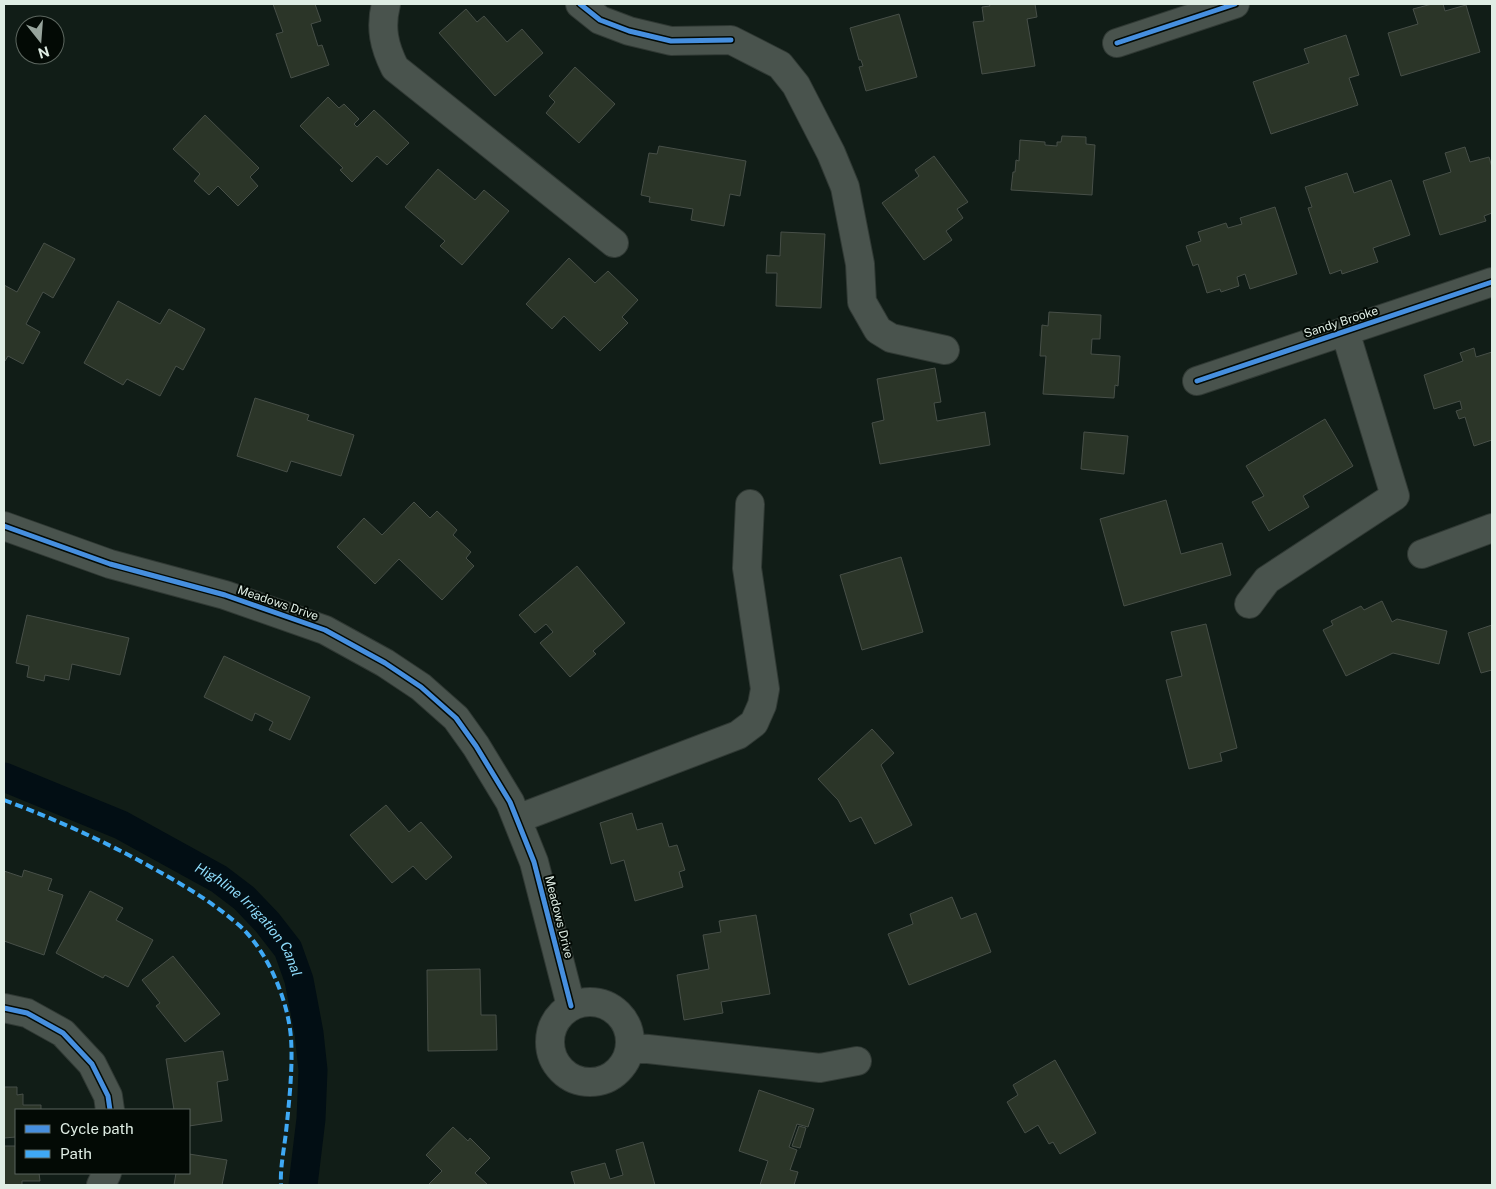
<svg xmlns="http://www.w3.org/2000/svg" width="1496" height="1189" font-family="'Public Sans',sans-serif">
	<rect width="100%" height="100%" fill="#111d17"/>
	<g fill="none" stroke-linecap="round" stroke-linejoin="round">
		<!-- canal -->
		<path stroke="#020e14" stroke-width="29" id="s1" d="M 4,777 L 121,825 L 219,879 L 244,898 L 267,922 L 288,949 L 299,980 L 309,1033 L 313,1070 L 311,1119 L 303,1185"/>
	</g>
	<!-- building -->
	<path fill="#2b3528" stroke="#474f48" d="M 273,4 L 315,4 L 321,21 L 311,24 L 318,46 L 322,45 L 329,65 L 291,78 L 276,34 L 283,32 Z
		M 989,4 L 1035,4 L 1037,17 L 1027,19 L 1035,66 L 982,74 L 973,22 L 984,21 L 982,7 L 990,6 Z
		M 1432,4 L 1443,4 L 1445,11 L 1466,5 L 1480,52 L 1401,76 L 1388,33 L 1418,24 L 1413,9 Z
		M 466,9 L 477,22 L 484,16 L 507,42 L 522,29 L 543,53 L 495,96 L 439,33 Z
		M 899,14 L 917,77 L 866,91 L 859,67 L 863,66 L 861,60 L 859,60 L 850,28 Z
		M 1346,35 L 1359,75 L 1349,78 L 1358,105 L 1271,134 L 1253,82 L 1309,63 L 1304,49 Z
		M 575,67 L 615,104 L 579,143 L 546,113 L 555,102 L 549,96 Z
		M 328,97 L 339,108 L 344,104 L 359,119 L 354,124 L 357,127 L 374,110 L 409,143 L 387,165 L 377,156 L 352,182 L 340,170 L 343,168 L 300,126 Z
		M 205,115 L 259,168 L 250,177 L 258,186 L 238,206 L 218,186 L 209,195 L 194,181 L 200,174 L 173,149 Z
		M 1062,136 L 1086,137 L 1086,144 L 1095,145 L 1092,195 L 1011,190 L 1013,172 L 1015,172 L 1016,160 L 1019,161 L 1020,140 L 1045,142 L 1045,145 L 1057,146 L 1057,142 L 1061,142 Z
		M 659,146 L 746,161 L 740,196 L 730,194 L 724,226 L 691,220 L 693,209 L 649,202 L 650,197 L 641,195 L 649,153 L 657,154 Z
		M 1465,147 L 1470,162 L 1489,157 L 1492,167 L 1492,213 L 1484,216 L 1486,221 L 1440,235 L 1423,181 L 1451,172 L 1445,153 Z
		M 934,156 L 968,202 L 957,209 L 963,218 L 946,231 L 952,240 L 924,260 L 882,203 L 919,176 L 915,170 Z
		M 438,169 L 475,200 L 484,190 L 509,211 L 462,265 L 440,246 L 445,241 L 405,207 Z
		M 1347,173 L 1354,193 L 1391,180 L 1410,235 L 1373,248 L 1378,262 L 1342,274 L 1341,270 L 1330,274 L 1308,208 L 1312,207 L 1305,187 Z
		M 1275,207 L 1297,274 L 1250,289 L 1245,274 L 1237,277 L 1239,286 L 1221,292 L 1220,289 L 1207,293 L 1198,264 L 1193,266 L 1186,246 L 1201,241 L 1198,232 L 1226,223 L 1228,228 L 1242,224 L 1240,218 Z
		M 781,232 L 825,234 L 821,308 L 776,306 L 777,273 L 766,273 L 767,255 L 780,256 Z
		M 44,243 L 75,259 L 53,298 L 43,292 L 26,324 L 40,332 L 23,364 L 8,356 L 5,361 L 4,360 L 4,285 L 17,292 Z
		M 569,258 L 595,283 L 608,271 L 638,300 L 622,317 L 628,323 L 600,351 L 564,316 L 552,329 L 526,304 Z
		M 118,301 L 160,324 L 169,309 L 205,329 L 183,370 L 176,366 L 160,396 L 127,379 L 123,385 L 84,363 Z
		M 1049,312 L 1101,315 L 1100,339 L 1092,339 L 1091,354 L 1120,356 L 1118,386 L 1115,385 L 1114,398 L 1043,394 L 1046,356 L 1040,356 L 1042,325 L 1048,326 Z
		M 1474,348 L 1476,357 L 1492,352 L 1492,440 L 1474,446 L 1465,417 L 1459,419 L 1456,411 L 1462,409 L 1460,401 L 1434,409 L 1424,375 L 1463,361 L 1460,353 Z
		M 935,368 L 941,402 L 934,403 L 937,421 L 985,412 L 990,445 L 880,464 L 872,423 L 884,420 L 877,379 Z
		M 255,398 L 309,415 L 307,420 L 354,435 L 341,476 L 291,461 L 287,472 L 237,456 Z
		M 1325,419 L 1353,466 L 1303,496 L 1309,507 L 1269,531 L 1252,502 L 1264,496 L 1246,466 Z
		M 1084,432 L 1128,436 L 1124,474 L 1081,469 Z
		M 1166,500 L 1181,554 L 1222,543 L 1231,575 L 1124,606 L 1100,519 Z
		M 414,502 L 430,518 L 437,511 L 457,530 L 453,535 L 471,552 L 466,558 L 474,566 L 442,600 L 399,559 L 375,584 L 337,547 L 364,518 L 382,535 Z
		M 901,557 L 923,632 L 862,650 L 840,575 Z
		M 577,566 L 625,623 L 593,651 L 596,654 L 570,677 L 540,643 L 553,632 L 546,624 L 535,633 L 519,615 Z
		M 1382,601 L 1392,622 L 1397,619 L 1447,631 L 1439,664 L 1393,653 L 1346,676 L 1323,630 L 1333,625 L 1331,621 L 1361,606 L 1364,610 Z
		M 27,615 L 129,638 L 120,675 L 72,664 L 69,680 L 45,675 L 44,681 L 27,677 L 29,666 L 16,663 Z
		M 1206,624 L 1237,748 L 1220,753 L 1222,761 L 1189,769 L 1166,680 L 1182,676 L 1171,632 Z
		M 1492,625 L 1492,670 L 1481,673 L 1468,633 Z
		M 224,656 L 310,697 L 290,740 L 269,730 L 273,722 L 255,713 L 252,721 L 204,697 Z
		M 872,729 L 894,753 L 881,765 L 912,825 L 875,844 L 861,817 L 850,822 L 838,800 L 818,779 Z
		M 386,805 L 409,832 L 421,822 L 452,857 L 426,880 L 413,866 L 392,883 L 350,835 Z
		M 632,813 L 637,830 L 662,823 L 669,847 L 677,845 L 685,870 L 679,872 L 683,887 L 635,901 L 624,860 L 611,864 L 600,823 Z
		M 24,870 L 52,879 L 48,890 L 63,895 L 44,955 L 4,941 L 4,871 L 22,877 Z
		M 90,891 L 123,908 L 116,920 L 153,940 L 128,987 L 105,975 L 103,978 L 56,953 Z
		M 952,897 L 961,919 L 976,913 L 991,952 L 909,985 L 888,934 L 913,924 L 910,914 Z
		M 756,915 L 770,994 L 721,1002 L 723,1013 L 684,1020 L 677,975 L 709,969 L 703,935 L 721,932 L 719,921 Z
		M 173,956 L 220,1014 L 185,1042 L 156,1006 L 160,1003 L 142,980 Z
		M 480,969 L 481,1015 L 496,1015 L 497,1050 L 428,1051 L 427,970 Z
		M 223,1051 L 228,1080 L 217,1082 L 222,1121 L 189,1126 L 189,1110 L 174,1110 L 166,1059 Z
		M 1055,1060 L 1096,1133 L 1060,1154 L 1053,1142 L 1049,1144 L 1038,1125 L 1025,1133 L 1007,1102 L 1018,1095 L 1013,1085 Z
		M 4,1087 L 17,1087 L 17,1095 L 23,1094 L 23,1105 L 41,1105 L 41,1110 L 16,1110 L 16,1137 L 4,1138 Z
		M 759,1090 L 814,1109 L 808,1127 L 797,1124 L 789,1147 L 797,1150 L 790,1170 L 798,1172 L 794,1185 L 760,1185 L 768,1161 L 739,1151 Z
		M 799,1126 L 806,1128 L 800,1148 L 792,1146 Z
		M 453,1127 L 468,1141 L 470,1138 L 490,1158 L 475,1173 L 488,1185 L 428,1185 L 442,1171 L 426,1155 Z
		M 643,1142 L 655,1185 L 575,1185 L 571,1172 L 605,1163 L 610,1179 L 623,1175 L 616,1150 Z
		M 4,1146 L 16,1146 L 16,1173 L 39,1173 L 40,1181 L 22,1181 L 22,1185 L 4,1185 Z
		M 189,1154 L 227,1160 L 222,1185 L 174,1185 L 176,1173 L 189,1173 Z"/>
	<g fill="none" stroke-linecap="round" stroke-linejoin="round">
		<!-- minor casing -->
		<g stroke="#303934" stroke-width="30">
			<path id="minor" d="M 386,4 C 380,28 384,46 395,68 L 614,243
				M 580,4 L 600,20 L 629,31 L 671,41 L 731,40 L 780,65 L 796,85 L 831,153 L 845,187 L 860,264 L 862,302 L 878,330 L 891,338 L 945,350
				M 1117,43 L 1235,4
				M 1197,381 L 1492,282
				M 4,526 L 110,564 L 225,595 L 325,630 L 385,663 L 421,687 L 456,718 L 476,746 L 510,802 L 534,862 L 571,1006
				M 1422,554 L 1492,528
				M 1249,604 L 1267,580 L 1395,496 L 1345,331
				M 517,819 L 738,735 L 754,723 L 762,705 L 765,689 L 747,568 L 750,504
				M550 1042a40 40 0 1 1 80 0a40 40 0 1 1-80 0Z
				M 4,1008 L 27,1013 L 63,1033 L 92,1064 L 108,1096 L 110,1110
				M 630,1047 L 820,1068 L 857,1061
				M 101,1185 L 107,1173"/>
		</g>
		<!-- minor -->
		<use href="#minor" stroke="#49534d" stroke-width="28"/>
		<!-- quiet -->
		<path stroke="#3fa9f5" stroke-width="4" stroke-dasharray="8 4" stroke-linecap="butt" d="M 4,800 C 60,821 113,845 165,875 C 192,890 217,906 240,926 C 268,952 288,1000 291,1038 C 293,1068 289,1103 286,1132 C 284,1150 280,1168 281,1185"/>
		<!-- cycleway casing -->
		<g stroke="#030a05" stroke-width="8">
			<path id="cycleway" d="M 580,4 L 600,20 L 629,31 L 671,41 L 731,40
				M 1117,43 L 1235,4
				M 1197,381 L 1492,282
				M 4,526 L 110,564 L 225,595 L 325,630 L 385,663 L 421,687 L 456,718 L 476,746 L 510,802 L 534,862 L 571,1006
				M 4,1008 L 27,1013 L 63,1033 L 92,1064 L 108,1096 L 110,1110"/>
		</g>
		<!-- cycleway -->
		<use href="#cycleway" stroke="#468fdf" stroke-width="5"/>
	</g>
	<g text-anchor="middle" dominant-baseline="central" stroke-width="4" stroke-linejoin="round" paint-order="stroke">
		<!-- street labels -->
		<g font-size="12" fill="#dfede4" stroke="#030a05">
			<text transform="translate(1341 322) rotate(-18)">Sandy Brooke</text>
			<text transform="translate(278 603) rotate(19)">Meadows Drive</text>
			<text transform="translate(559 917) rotate(76)">Meadows Drive</text>
		</g>
		<!-- water labels -->
		<g font-size="14" font-style="italic" fill="#8edbfa" stroke="#030a05">
			<text stroke="none"><textPath href="#s1" startOffset="289">Highline Irrigation Canal</textPath></text>
		</g>
	</g>
	<!-- border -->
	<rect width="1496" height="1189" fill="none" stroke="#dfede4" stroke-width="10"/>
	<!-- legend -->
	<rect x="15" y="1109" width="175" height="65" fill="#030a05" stroke="#5b655e"/>
	<rect x="25" y="1125" width="25" height="8" fill="#468fdf" stroke="#5b655e"/>
	<text x="60" y="1134" font-size="15" fill="#dfede4">Cycle path</text>
	<rect x="25" y="1150" width="25" height="8" fill="#3fa9f5" stroke="#5b655e"/>
	<text x="60" y="1159" font-size="15" fill="#dfede4">Path</text>
	<!-- north arrow -->
	<g transform="translate(40 40) rotate(163)"><circle r="24" fill="#030a05" stroke="#5b655e"/>
	<path d="M0-4L9 19L0 12L-9 19Z" fill="#97a49c"/>
	<text y="-8" font-size="14" font-weight="bold" text-anchor="middle" fill="#dfede4">N</text>
	</g>
</svg>
